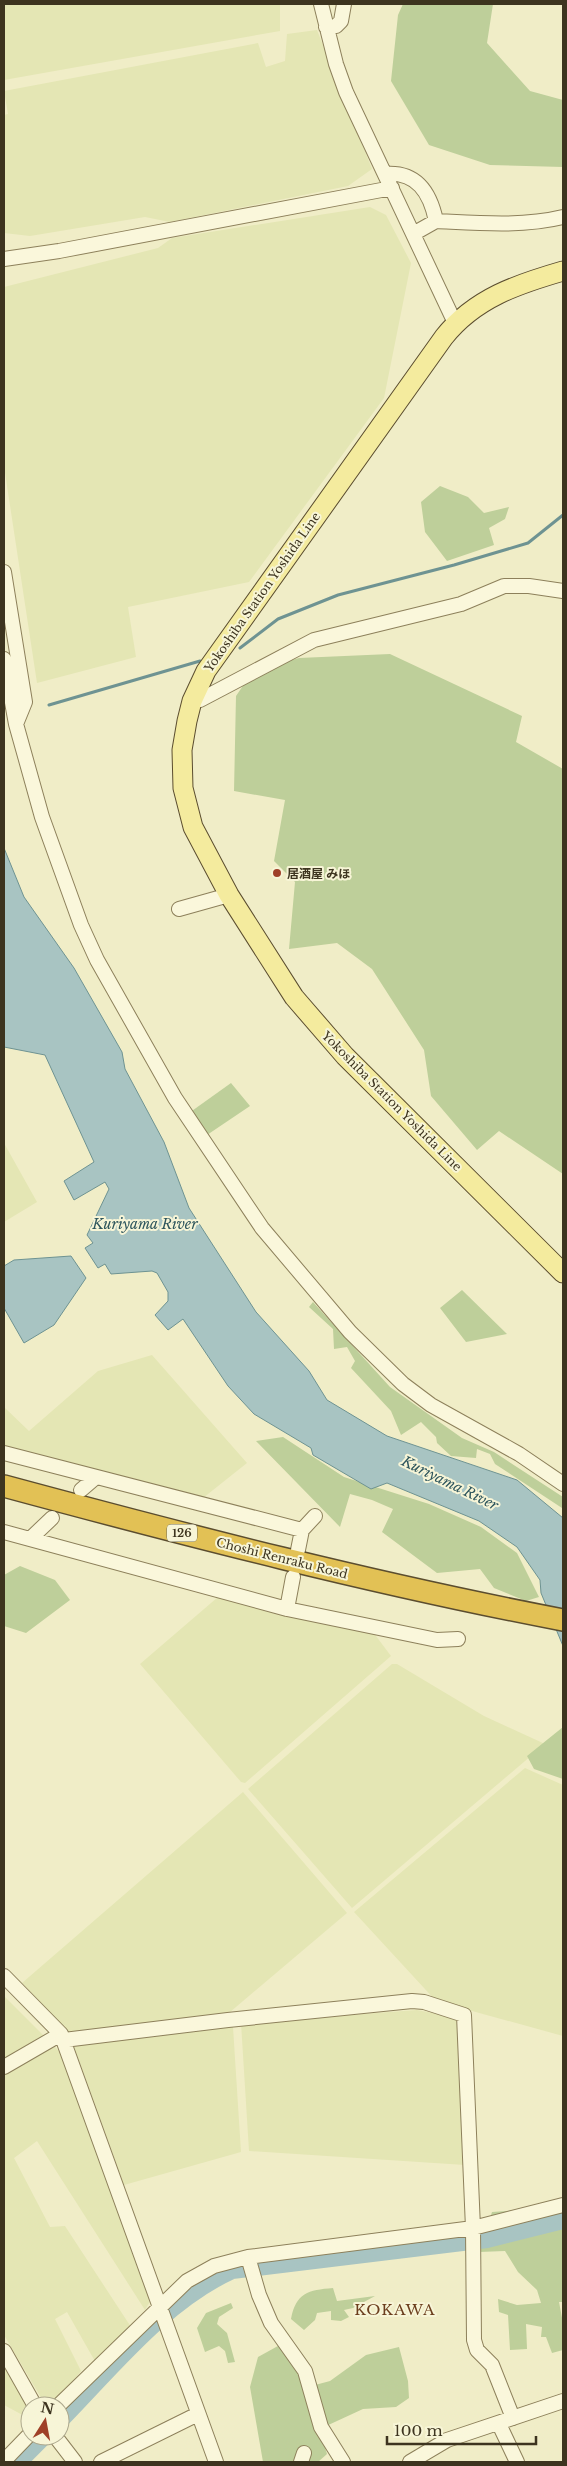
<svg xmlns="http://www.w3.org/2000/svg" width="567" height="2466" font-family="'Libre Baskerville','Noto Sans JP',serif">
	<rect width="100%" height="100%" fill="#f0edc7"/>
	<!-- farmland -->
	<path fill="#e4e6b4" d="M 4,4 L 280,4 L 280,31 L 4,80 Z
		M 317,30 L 372,169 L 348,186 L 170,222 L 145,217 L 30,236 L 4,233 L 4,115 L 8,114 L 4,91 L 258,43 L 266,67 L 285,61 L 287,34 Z
		M 370,207 L 386,215 L 411,263 L 384,398 L 249,582 L 128,607 L 136,657 L 37,683 L 4,466 L 4,287 L 158,248 L 172,238 Z
		M 4,1143 L 37,1202 L 4,1222 Z
		M 152,1355 L 247,1463 L 203,1498 L 4,1448 L 4,1407 L 29,1431 L 98,1371 Z
		M 218,1597 L 373,1632 L 391,1656 L 245,1783 L 241,1782 L 140,1664 Z
		M 392,1664 L 397,1664 L 484,1716 L 545,1744 L 352,1908 L 248,1789 Z
		M 525,1768 L 563,1785 L 563,2036 L 436,2001 L 354,1912 Z
		M 243,1792 L 347,1913 L 223,2018 L 73,2036 L 22,1983 Z
		M 4,1996 L 63,2055 L 151,2300 L 145,2310 L 37,2141 L 14,2158 L 50,2227 L 65,2226 L 131,2327 L 96,2363 L 67,2312 L 55,2319 L 81,2371 L 53,2406 L 46,2406 L 4,2335 Z
		M 417,2010 L 458,2018 L 465,2165 L 249,2151 L 241,2023 Z
		M 229,2025 L 233,2027 L 241,2152 L 124,2185 L 73,2044 Z
		M 4,2357 L 30,2408 L 30,2419 L 4,2405 Z"/>
	<!-- green -->
	<path fill="#becf9a" d="M 403,4 L 493,4 L 487,43 L 530,91 L 563,100 L 563,167 L 490,165 L 429,145 L 391,81 L 398,15 Z
		M 440,486 L 468,497 L 484,513 L 509,507 L 505,519 L 489,528 L 494,545 L 447,561 L 425,532 L 421,502 Z
		M 390,654 L 522,716 L 516,742 L 563,769 L 563,1174 L 499,1131 L 477,1150 L 431,1096 L 424,1050 L 372,969 L 337,943 L 289,949 L 295,882 L 274,861 L 285,800 L 234,791 L 236,696 L 253,671 L 299,658 Z
		M 231,1083 L 250,1106 L 207,1135 L 189,1113 Z
		M 462,1290 L 507,1334 L 466,1342 L 440,1308 Z
		M 313,1302 L 390,1387 L 462,1438 L 494,1452 L 563,1497 L 562,1508 L 495,1464 L 490,1454 L 477,1449 L 476,1458 L 451,1456 L 437,1443 L 436,1437 L 421,1422 L 401,1435 L 391,1411 L 351,1368 L 355,1361 L 347,1347 L 334,1349 L 333,1329 L 309,1307 Z
		M 283,1437 L 344,1477 L 429,1504 L 481,1527 L 517,1553 L 539,1597 L 526,1601 L 494,1588 L 480,1569 L 437,1573 L 382,1532 L 393,1509 L 372,1500 L 350,1494 L 340,1527 L 256,1441 Z
		M 20,1566 L 55,1580 L 70,1600 L 26,1633 L 4,1626 L 4,1575 Z
		M 563,1727 L 563,1779 L 534,1769 L 527,1756 Z
		M 563,2207 L 563,2302 L 559,2302 L 563,2323 L 563,2350 L 552,2353 L 546,2337 L 541,2337 L 542,2327 L 526,2324 L 527,2349 L 510,2350 L 508,2315 L 499,2312 L 498,2299 L 517,2305 L 541,2303 L 537,2290 L 518,2272 L 505,2251 L 479,2252 L 492,2212 Z
		M 333,2288 L 337,2301 L 375,2296 L 353,2308 L 344,2310 L 349,2317 L 341,2321 L 331,2320 L 331,2311 L 317,2313 L 315,2320 L 304,2330 L 291,2319 C 296,2293 308,2290 333,2288 Z
		M 231,2303 L 233,2308 L 219,2317 L 217,2324 L 227,2333 L 235,2362 L 228,2363 L 225,2351 L 219,2346 L 205,2352 L 197,2328 L 206,2313 Z
		M 287,2341 L 315,2385 L 330,2381 L 366,2355 L 399,2347 L 408,2381 L 409,2398 L 396,2407 L 363,2409 L 324,2427 L 320,2431 L 327,2454 L 318,2462 L 263,2462 L 250,2387 L 258,2357 Z"/>
	<!-- water -->
	<path fill="#a8c4c2" stroke="#6e9392" d="M 4,848 L 24,897 L 74,968 L 122,1052 L 125,1069 L 164,1142 L 189,1208 L 256,1312 L 309,1371 L 327,1400 L 387,1436 L 517,1480 L 563,1518 L 563,1646 L 541,1593 L 540,1580 L 517,1547 L 479,1521 L 387,1483 L 371,1489 L 313,1455 L 311,1448 L 254,1414 L 228,1386 L 183,1319 L 168,1330 L 155,1315 L 168,1301 L 168,1292 L 157,1273 L 152,1271 L 111,1274 L 105,1264 L 98,1268 L 85,1248 L 93,1243 L 87,1235 L 109,1189 L 105,1182 L 74,1200 L 64,1181 L 94,1162 L 45,1055 L 4,1047 Z
		M 71,1256 L 86,1278 L 54,1325 L 24,1343 L 4,1308 L 4,1266 L 14,1260 Z"/>
	<g fill="none" stroke-linecap="round" stroke-linejoin="round">
		<!-- stream -->
		<path stroke="#6e9392" stroke-width="3" d="M 240,648 L 278,619 L 338,595 L 454,565 L 528,543 L 563,515
			M 49,705 L 200,661"/>
		<!-- river -->
		<path stroke="#a8c4c2" stroke-width="18" d="M 60,2420 C 112,2367 164,2301 232,2270 L 487,2239 L 563,2220
			M 18,2462 L 44,2436"/>
		<!-- minor casing -->
		<g stroke="#8d805b" stroke-width="16">
			<path id="minor" d="M 321,4 L 336,64 L 346,92 L 455,323
				M 326,27 L 336,26 L 341,21 L 344,4
				M 386,174 C 417,172 430,192 436,221 L 413,234
				M 436,221 C 478,223 522,227 563,217
				M 4,259 L 59,251 L 392,188
				M 4,572 L 25,702 L 16,724
				M 4,659 L 16,724 L 42,817 L 81,925 L 97,960 L 175,1098 L 262,1228 L 350,1332 L 403,1384 L 431,1405 L 519,1454 L 563,1484
				M 192,701 L 200,700 L 314,640 L 461,604 L 504,586 L 529,586 L 563,591
				M 179,909 L 229,895
				M 4,1453 L 302,1530
				M 81,1490 L 95,1478
				M 4,1532 L 287,1609 L 437,1640 L 458,1639
				M 30,1539 L 52,1518
				M 298,1550 L 302,1530 L 315,1516
				M 287,1609 L 293,1577
				M 4,1976 L 61,2034 L 216,2462
				M 64,2040 L 228,2020 L 412,2001 L 424,2002 L 464,2015 L 473,2228 L 474,2340 L 477,2350 L 492,2365 L 513,2418
				M 4,2067 L 61,2034
				M 248,2257 L 259,2295 L 271,2323 L 305,2371 L 321,2427 L 343,2462
				M 4,2351 L 35,2406
				M 58,2406 L 187,2281 L 214,2266 L 248,2257 L 473,2228 L 563,2205
				M 499,2424 L 517,2462
				M 55,2436 L 75,2462
				M 4,2461 L 30,2434
				M 101,2462 L 198,2414
				M 301,2462 L 304,2453
				M 410,2462 L 447,2440 L 563,2401"/>
		</g>
		<!-- major casing -->
		<g stroke="#5b4d2f" stroke-width="21">
			<path id="major" d="M 563,271 C 518,284 475,298 444,337 L 206,671 L 192,701 L 187,721 L 182,750 L 183,788 L 193,827 L 229,895 L 294,997 L 345,1056 L 563,1273"/>
		</g>
		<!-- highway casing -->
		<g stroke="#5b4d2f" stroke-width="24">
			<path id="highway" d="M 4,1486 C 189,1536 375,1584 563,1620"/>
		</g>
		<!-- minor -->
		<use href="#minor" stroke="#faf7db" stroke-width="14"/>
		<!-- major -->
		<use href="#major" stroke="#f4eb9e" stroke-width="19"/>
		<!-- highway -->
		<use href="#highway" stroke="#e2c155" stroke-width="21"/>
	</g>
	<!-- markers -->
	<circle fill="#9f4028" stroke="#f7f5d7" stroke-width="2" cx="277" cy="873" r="5"/>
	<g text-anchor="middle" dominant-baseline="central" stroke-width="4" stroke-linejoin="round" paint-order="stroke">
		<!-- shield labels -->
		<rect fill="#f7f5d7" stroke="#756e56" stroke-width="1" x="167" y="1524.5" width="30" height="17" rx="4"/>
		<g font-size="11" font-weight="bold" fill="#3d341f">
			<text x="182" y="1533">126</text>
		</g>
		<!-- street labels -->
		<g font-size="12" fill="#3d341f" stroke="#f7f5d7">
			<text transform="translate(262 592) rotate(-55)">Yokoshiba Station Yoshida Line</text>
			<text transform="translate(392 1101) rotate(45)">Yokoshiba Station Yoshida Line</text>
			<text transform="translate(282 1558) rotate(14)">Choshi Renraku Road</text>
		</g>
		<!-- poi labels -->
		<g font-size="12" font-weight="bold" fill="#3d341f" stroke="#f7f5d7" text-anchor="start">
			<text x="287" y="873">居酒屋 みほ</text>
		</g>
		<!-- water labels -->
		<g font-size="14" font-style="italic" fill="#2e565d" stroke="#f7f5d7">
			<text x="145" y="1224">Kuriyama River</text>
			<text transform="translate(450 1483) rotate(26)">Kuriyama River</text>
		</g>
		<!-- quarter labels -->
		<g font-size="15" letter-spacing="1" fill="#6b3e1d" stroke="#f7f5d7">
			<text x="395" y="2309">KOKAWA</text>
		</g>
	</g>
	<!-- border -->
	<rect width="567" height="2466" fill="none" stroke="#3d341f" stroke-width="10"/>
	<!-- north arrow -->
	<g transform="translate(45 2421) rotate(11)"><circle r="24" fill="#f7f5d7" stroke="#ada88d"/>
	<path d="M0-4L9 19L0 12L-9 19Z" fill="#9f4028"/>
	<text y="-8" font-size="14" font-weight="bold" text-anchor="middle" fill="#3d341f">N</text>
	</g>
	<!-- scale -->
	<path d="M387 2436v8h149v-8" fill="none" stroke="#3d341f" stroke-width="2.5"/>
	<text x="394" y="2436" font-size="15" fill="#3d341f" stroke="#f7f5d7" stroke-width="4" paint-order="stroke">100 m</text>
</svg>
